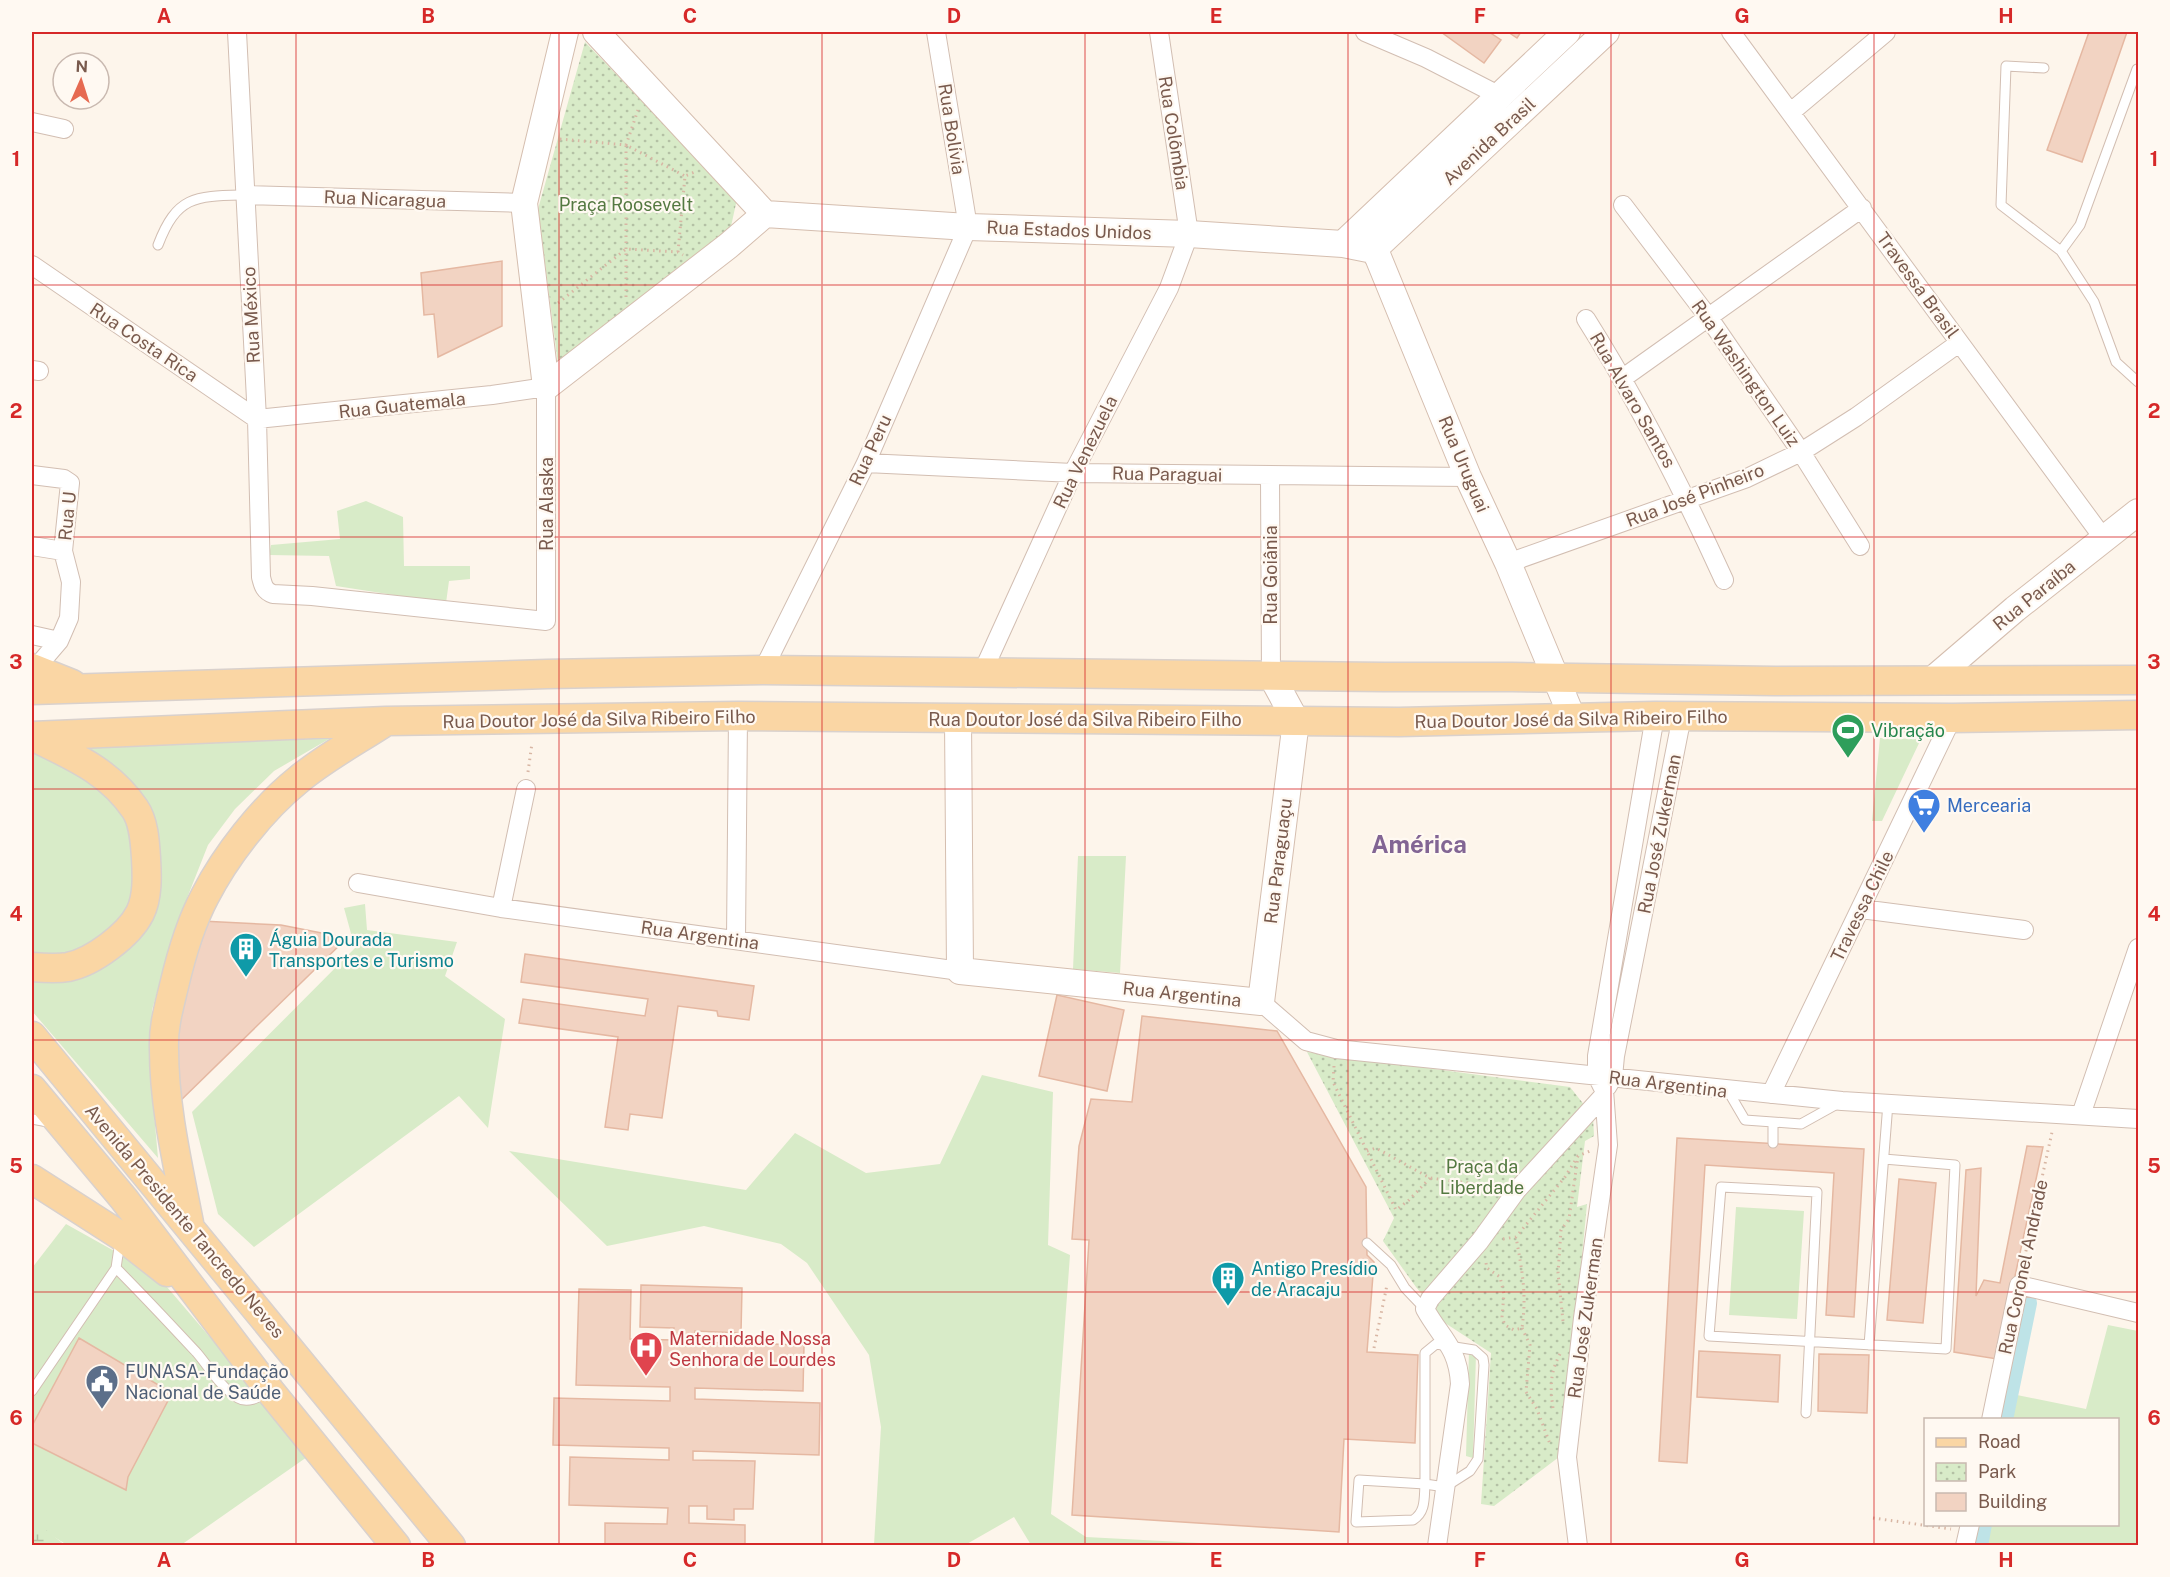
<svg xmlns="http://www.w3.org/2000/svg" width="2170" height="1577" font-family="'Public Sans',sans-serif">
	<defs>
		<pattern id="wetland-marsh" width="20" height="14" patternUnits="userSpaceOnUse" patternTransform="scale(1.5)"><rect width="20" height="14" fill="#d8ebc8"/><path d="M1 5h8M5 5V1M11 12h8M15 12V8" fill="none" stroke="#b4c1a5"/></pattern>
		<pattern id="park-dots" width="8" height="8" patternUnits="userSpaceOnUse" patternTransform="scale(1.5)"><rect width="8" height="8" fill="#d8ebc8"/><path d="M2 2h.1M6 6h.1" fill="none" stroke="#b4c1a5" stroke-width="1.8" stroke-linecap="round"/></pattern>
	</defs>
	<rect width="100%" height="100%" fill="#fdf5eb"/>
	<!-- green -->
	<path fill="#d8ebc8" d="M 366,501 L 403,517 L 404,566 L 470,566 L 470,579 L 449,581 L 446,603 L 336,586 L 329,556 L 269,555 L 271,545 L 340,539 L 337,511 Z
		M 341,732 L 274,771 L 235,809 L 208,845 L 176,926 L 152,1010 L 150,1068 L 158,1158 L 32,1011 L 32,974 L 145,916 L 121,774 L 98,754 L 65,737 Z
		M 1880,738 L 1921,739 L 1882,821 L 1872,821 Z
		M 32,751 L 76,766 L 131,814 L 138,899 L 117,931 L 84,952 L 32,957 Z
		M 1078,856 L 1126,856 L 1120,973 L 1073,969 Z
		M 365,904 L 367,930 L 457,942 L 445,976 L 505,1019 L 488,1128 L 459,1096 L 254,1247 L 218,1214 L 192,1112 L 355,948 L 344,908 Z
		M 982,1075 L 1053,1092 L 1048,1245 L 1070,1255 L 1051,1514 L 1086,1537 L 1239,1545 L 1031,1545 L 1014,1517 L 965,1545 L 874,1545 L 881,1427 L 869,1355 L 807,1263 L 781,1244 L 704,1226 L 607,1246 L 509,1151 L 746,1190 L 795,1133 L 866,1173 L 940,1164 Z
		M 1736,1207 L 1804,1211 L 1797,1319 L 1729,1315 Z
		M 66,1224 L 150,1271 L 167,1287 L 250,1384 L 307,1457 L 181,1545 L 67,1545 L 32,1523 L 32,1443 L 126,1489 L 128,1477 L 171,1393 L 79,1338 L 32,1426 L 32,1268 Z
		M 2108,1325 L 2138,1331 L 2138,1545 L 2001,1546 L 1985,1542 L 1989,1525 L 2118,1524 L 2118,1420 L 2012,1419 L 2017,1395 L 2086,1409 Z
		M 1469,1351 L 1476,1354 L 1473,1458 L 1466,1456 Z"/>
	<!-- wetland -->
	<path fill="url(#wetland-marsh)" d="M 32,1519 L 65,1545 L 32,1545 Z"/>
	<!-- park -->
	<path fill="url(#park-dots)" d="M 585,42 L 737,199 L 730,231 L 558,364 L 538,209 Z
		M 1307,1052 L 1570,1087 L 1593,1116 L 1594,1136 L 1585,1141 L 1577,1207 L 1587,1204 L 1563,1454 L 1494,1506 L 1481,1504 L 1491,1353 L 1442,1321 L 1440,1316 L 1416,1287 L 1383,1241 L 1394,1218 Z"/>
	<g fill="none" stroke-linecap="round" stroke-linejoin="round">
		<!-- canal -->
		<path stroke="#bee3e7" stroke-width="20" d="M 2003,1420 L 2027,1303
			M 1978,1546 L 1982,1524"/>
	</g>
	<!-- building -->
	<path fill="#f2d3c2" stroke="#e5b8a2" stroke-width="1.5" d="M 1441,32 L 1489,32 L 1501,40 L 1484,63 Z
		M 1508,32 L 1521,32 L 1517,38 Z
		M 2089,32 L 2127,32 L 2082,162 L 2047,150 Z
		M 502,261 L 502,326 L 438,357 L 434,314 L 424,315 L 421,273 Z
		M 201,921 L 281,925 L 347,938 L 178,1103 L 175,1019 Z
		M 525,954 L 754,986 L 749,1020 L 718,1016 L 717,1011 L 678,1006 L 662,1118 L 630,1114 L 628,1130 L 605,1127 L 618,1037 L 519,1023 L 523,999 L 645,1016 L 648,999 L 521,982 Z
		M 1057,995 L 1124,1010 L 1107,1091 L 1039,1076 Z
		M 1142,1016 L 1277,1031 L 1366,1187 L 1367,1255 L 1374,1262 L 1367,1352 L 1418,1355 L 1415,1443 L 1344,1439 L 1339,1532 L 1072,1515 L 1089,1240 L 1072,1239 L 1079,1146 L 1091,1099 L 1132,1102 Z
		M 1677,1138 L 1864,1149 L 1854,1317 L 1826,1315 L 1834,1173 L 1705,1165 L 1687,1463 L 1659,1461 Z
		M 2027,1146 L 2043,1147 L 1997,1359 L 1954,1352 L 1966,1170 L 1981,1168 L 1976,1296 L 1984,1280 L 2000,1283 Z
		M 1899,1179 L 1936,1183 L 1923,1323 L 1887,1320 Z
		M 641,1285 L 742,1288 L 741,1333 L 695,1331 L 694,1342 L 804,1345 L 803,1391 L 695,1388 L 695,1399 L 820,1403 L 819,1455 L 693,1451 L 693,1460 L 755,1461 L 753,1509 L 734,1509 L 734,1520 L 707,1519 L 707,1506 L 689,1506 L 689,1523 L 745,1525 L 745,1546 L 605,1546 L 605,1523 L 667,1524 L 668,1508 L 569,1505 L 570,1457 L 669,1460 L 669,1448 L 553,1445 L 554,1398 L 670,1401 L 670,1387 L 576,1385 L 579,1289 L 631,1290 L 630,1339 L 673,1340 L 674,1328 L 640,1327 Z
		M 79,1338 L 172,1393 L 128,1477 L 126,1490 L 32,1443 L 32,1426 Z
		M 1699,1351 L 1780,1355 L 1778,1402 L 1697,1397 Z
		M 1819,1354 L 1869,1355 L 1867,1413 L 1818,1411 Z"/>
	<g fill="none" stroke-linecap="round" stroke-linejoin="round">
		<!-- lane casing -->
		<g stroke="#d2beb2" stroke-width="11">
			<path id="lane" d="M 2044,68 L 2006,66 L 2001,205 L 2061,251
				M 2137,69 L 2080,225 L 2061,251 L 2094,302 L 2116,362 L 2138,382
				M 158,245 C 177,195 196,196 245,195
				M 1728,1091 L 1745,1120 L 1801,1124 L 1837,1104
				M 32,1119 L 53,1123
				M 1773,1143 L 1773,1122
				M 120,1241 L 116,1268 C 144,1296 170,1324 197,1353 C 209,1367 221,1388 238,1398 C 248,1404 259,1397 268,1392
				M 1367,1243 L 1391,1265 L 1405,1288 L 1425,1309
				M 1436,1344 L 1474,1350 L 1483,1358 L 1484,1365 L 1478,1459 L 1470,1471 L 1445,1487 L 1425,1484 L 1425,1353 Z
				M 1869,1345 L 1888,1103
				M 32,1391 L 116,1268
				M 1806,1413 L 1817,1192 L 1721,1187 L 1709,1336 C 1788,1340 1867,1345 1946,1349 L 1955,1165 L 1884,1159
				M 1359,1480 L 1425,1484 C 1424,1498 1426,1512 1413,1520 L 1356,1522 Z"/>
		</g>
		<!-- street casing -->
		<g stroke="#d2beb2" stroke-width="20">
			<path id="street" d="M 1365,32 L 1426,58 L 1500,96
				M 1731,32 L 2104,539
				M 1791,112 L 1886,32
				M 32,122 L 64,129
				M 245,195 L 524,203
				M 1623,205 L 1709,318 L 1801,452 L 1860,546
				M 32,265 L 257,419 L 492,395 L 546,387 L 546,621 L 312,596 L 273,594 C 264,591 263,585 261,577 L 257,419 L 237,32
				M 1586,319 C 1639,403 1683,490 1724,580
				M 32,370 L 39,371
				M 1623,378 L 1862,208
				M 866,463 L 1073,473 L 1468,477
				M 32,475 L 64,479 L 70,483 L 63,551 L 71,582 L 69,618 L 59,641 L 35,669
				M 1270,476 L 1271,675
				M 32,546 L 63,551
				M 1508,563 L 1747,478 L 1801,452 L 1856,417 L 1959,343
				M 32,635 L 59,641
				M 763,670 L 866,463 L 968,227 L 936,32
				M 983,671 L 1073,473 L 1169,288 L 1189,234 L 1159,32
				M 358,883 L 501,908 L 960,971
				M 501,908 L 526,789
				M 1861,909 L 2024,930
				M 736,940 L 738,716
				M 1261,1002 L 1306,1041 L 1336,1049 L 1842,1101 L 2138,1119
				M 1607,1087 L 1613,1077 L 1615,1056 L 1682,716
				M 1771,1094 L 1952,718
				M 2081,1115 L 2138,948
				M 1991,1420 L 2019,1285 L 2138,1313
				M 1437,1546 L 1460,1384 C 1458,1347 1441,1338 1425,1309 L 1430,1299 L 1480,1241 L 1517,1190 L 1604,1095
				M 1578,1546 L 1567,1457 L 1583,1318 L 1608,1145 L 1604,1090 L 1597,1076 L 1597,1056 L 1655,716
				M 1965,1546 L 1970,1524"/>
		</g>
		<!-- secondary casing -->
		<g stroke="#d5beaf" stroke-width="28">
			<path id="secondary" d="M 596,32 L 765,214
				M 765,214 L 968,227 L 1189,234 L 1343,244 L 1373,250
				M 1343,244 L 1567,32
				M 1373,250 L 1378,257 L 1468,477 L 1508,563 L 1572,717
				M 1373,250 L 1606,32
				M 546,387 L 524,203 L 565,32
				M 546,387 L 728,246 L 765,214
				M 1931,681 L 2015,609 L 2138,512
				M 958,719 L 960,971 L 1261,1002 L 1296,721 L 1271,675"/>
		</g>
		<!-- primary casing -->
		<g stroke="#d9d1cd" stroke-width="31">
			<path id="primary" d="M 32,668 L 72,684
				M 32,690 L 547,674 L 763,670 L 1384,677 L 1512,677 L 1775,681 L 2138,680
				M 32,736 L 386,721 L 738,716 L 1399,722 L 1655,716 L 1952,718 L 2138,715
				M 32,967 C 44,968 56,969 68,967 C 93,962 129,935 140,913 C 148,897 147,875 146,858 C 145,843 144,822 135,809 C 110,772 75,757 36,738
				M 32,1036 L 451,1546
				M 32,1089 L 124,1199 L 270,1391 L 396,1546
				M 32,1179 L 121,1236 L 167,1272
				M 189,1223 C 178,1166 164,1107 164,1049 C 163,1027 169,1007 174,986 C 181,956 190,924 205,896 C 226,855 262,809 298,780 C 324,758 356,741 385,722"/>
		</g>
		<!-- path -->
		<path stroke="#d8b6a4" stroke-width="3" stroke-dasharray="1.5 4.5" stroke-linecap="butt" d="M 560,139 L 626,145 L 638,110
			M 678,252 L 685,176 L 697,171
			M 626,297 L 626,145 L 685,176
			M 558,303 L 626,249 L 678,252 L 683,255
			M 528,772 L 532,743
			M 1334,1066 L 1333,1082 L 1396,1210 L 1409,1200 L 1430,1178
			M 1367,1151 L 1376,1148 L 1430,1178 L 1498,1187
			M 1503,1239 L 1516,1237 L 1565,1177 L 1578,1156 L 1590,1151
			M 1486,1263 L 1487,1268 L 1500,1277 L 1504,1294 L 1502,1317 L 1505,1325 L 1514,1330 L 1522,1328 C 1527,1293 1522,1271 1516,1237
			M 2022,1269 L 2052,1132
			M 1563,1321 L 1558,1273 L 1561,1230 L 1569,1219 L 1578,1156
			M 1522,1328 L 1530,1345 L 1526,1392 L 1537,1409 L 1550,1444
			M 1374,1348 L 1387,1285
			M 1553,1408 C 1550,1387 1550,1373 1560,1354
			M 1873,1518 L 1951,1529"/>
		<!-- lane -->
		<use href="#lane" stroke="#fff" stroke-width="9"/>
		<!-- street -->
		<use href="#street" stroke="#fff" stroke-width="18"/>
		<!-- secondary -->
		<use href="#secondary" stroke="#fff" stroke-width="26"/>
		<!-- primary -->
		<use href="#primary" stroke="#fad6a4" stroke-width="28"/>
	</g>
	<!-- grid -->
	<path fill="none" stroke="#d62828" stroke-width="1.5" stroke-opacity="0.55" d="M 296,32 L 296,1546M 559,32 L 559,1546M 822,32 L 822,1546M 1085,32 L 1085,1546M 1348,32 L 1348,1546M 1611,32 L 1611,1546M 1874,32 L 1874,1546M 32,285 L 2138,285M 32,537 L 2138,537M 32,789 L 2138,789M 32,1040 L 2138,1040M 32,1292 L 2138,1292"/>
	<!-- icons -->
	<defs>
		<g id="stadium-pin" transform="scale(1.725)"><path d="M0 17L-7.5 6A9.5 9.5 0 1 1 7.5 6Z" fill="#2e9e5b" stroke="#fff9f2"/><path d="M0-5a6.5 5 0 1 0 0 10a6.5 5 0 1 0 0-10ZM-3.5-1.8h7v3.6h-7Z" fill="#fff"/></g>
		<g id="supermarket-pin" transform="scale(1.725)"><path d="M0 17L-7.5 6A9.5 9.5 0 1 1 7.5 6Z" fill="#3f7fe0" stroke="#fff9f2"/><path d="M-6-5.5h2.5l.6 2H6L4.5 2H-2.5L-4.4-4H-6ZM-1.5 3.2a1.3 1.3 0 1 0 .1 0ZM3 3.2a1.3 1.3 0 1 0 .1 0Z" fill="#fff"/></g>
		<g id="building-pin" transform="scale(1.725)"><path d="M0 17L-7.5 6A9.5 9.5 0 1 1 7.5 6Z" fill="#0f9aa8" stroke="#fff9f2"/><path d="M-4-6H4V6H1V3H-1V6H-4ZM-2.5-4.3h1.7v1.8h-1.7ZM.8-4.3h1.7v1.8H.8ZM-2.5-1h1.7V.8h-1.7ZM.8-1h1.7V.8H.8Z" fill="#fff"/></g>
		<g id="hospital-pin" transform="scale(1.725)"><path d="M0 17L-7.5 6A9.5 9.5 0 1 1 7.5 6Z" fill="#e0444e" stroke="#fff9f2"/><path d="M-5-5h3v3.5h4V-5h3V5h-3V1.5h-4V5h-3Z" fill="#fff"/></g>
		<g id="civic-pin" transform="scale(1.725)"><path d="M0 17L-7.5 6A9.5 9.5 0 1 1 7.5 6Z" fill="#5c6f8a" stroke="#fff9f2"/><path d="M-.6-6.5H3V-4.5H.6V-3L4-1V1h2V6H-6V1h2V-1L-.6-3ZM-1.2 2.5V6h2.4V2.5Z" fill="#fff"/></g>
	</defs>
	<g fill-rule="evenodd">
		<use href="#stadium-pin" x="1848" y="730"/>
		<use href="#supermarket-pin" x="1924" y="805"/>
		<use href="#building-pin" x="246" y="949"/>
		<use href="#building-pin" x="1228" y="1278"/>
		<use href="#hospital-pin" x="646" y="1348"/>
		<use href="#civic-pin" x="102" y="1381"/>
	</g>
	<g text-anchor="middle" dominant-baseline="central" stroke-width="4.5" stroke-linejoin="round" paint-order="stroke">
		<!-- street labels -->
		<g font-size="18" fill="#795a4d" stroke="#fff9f2">
			<text transform="translate(952 129) rotate(81)">Rua Bolívia</text>
			<text transform="translate(1174 133) rotate(81)">Rua Colômbia</text>
			<text transform="translate(1489 141) rotate(-43)">Avenida Brasil</text>
			<text transform="translate(385 199) rotate(2)">Rua Nicaragua</text>
			<text transform="translate(1069 230) rotate(2)">Rua Estados Unidos</text>
			<text transform="translate(1918 285) rotate(54)">Travessa Brasil</text>
			<text transform="translate(251 315) rotate(-93)">Rua México</text>
			<text transform="translate(144 342) rotate(34)">Rua Costa Rica</text>
			<text transform="translate(1746 373) rotate(55)">Rua Washington Luiz</text>
			<text transform="translate(1633 400) rotate(60)">Rua Alvaro Santos</text>
			<text transform="translate(402 405) rotate(-6)">Rua Guatemala</text>
			<text transform="translate(870 450) rotate(-65)">Rua Peru</text>
			<text transform="translate(1085 452) rotate(-64)">Rua Venezuela</text>
			<text transform="translate(1464 464) rotate(67)">Rua Uruguai</text>
			<text transform="translate(1167 474) rotate(1)">Rua Paraguai</text>
			<text transform="translate(1695 495) rotate(-21)">Rua José Pinheiro</text>
			<text transform="translate(546 504) rotate(-90)">Rua Alaska</text>
			<text transform="translate(67 516) rotate(-84)">Rua U</text>
			<text transform="translate(1270 575) rotate(-90)">Rua Goiânia</text>
			<text transform="translate(2034 595) rotate(-39)">Rua Paraíba</text>
			<text transform="translate(599 719) rotate(-1)">Rua Doutor José da Silva Ribeiro Filho</text>
			<text x="1085" y="719">Rua Doutor José da Silva Ribeiro Filho</text>
			<text transform="translate(1571 719) rotate(-1)">Rua Doutor José da Silva Ribeiro Filho</text>
			<text transform="translate(1659 834) rotate(-79)">Rua José Zukerman</text>
			<text transform="translate(1278 861) rotate(-83)">Rua Paraguaçu</text>
			<text transform="translate(1862 906) rotate(-64)">Travessa Chile</text>
			<text transform="translate(700 935) rotate(8)">Rua Argentina</text>
			<text transform="translate(1182 994) rotate(6)">Rua Argentina</text>
			<text transform="translate(1668 1084) rotate(7)">Rua Argentina</text>
			<text transform="translate(185 1221) rotate(50)">Avenida Presidente Tancredo Neves</text>
			<text transform="translate(2023 1267) rotate(-78)">Rua Coronel Andrade</text>
			<text transform="translate(1585 1318) rotate(-82)">Rua José Zukerman</text>
		</g>
		<!-- park labels -->
		<g font-size="18" fill="#547941" stroke="#fff9f2">
			<text x="626" y="204">Praça Roosevelt</text>
			<text x="1482" y="1166">Praça da<tspan x="1482" dy="21">Liberdade</tspan></text>
		</g>
		<!-- leisure labels -->
		<g font-size="18" fill="#27864d" stroke="#fff9f2" text-anchor="start">
			<text x="1871" y="730">Vibração</text>
		</g>
		<!-- shop labels -->
		<g font-size="18" fill="#366cbe" stroke="#fff9f2" text-anchor="start">
			<text x="1947" y="805">Mercearia</text>
		</g>
		<!-- culture labels -->
		<g font-size="18" fill="#0d838f" stroke="#fff9f2" text-anchor="start">
			<text x="269" y="939">Águia Dourada<tspan x="269" dy="21">Transportes e Turismo</tspan></text>
			<text x="1251" y="1268">Antigo Presídio<tspan x="1251" dy="21">de Aracaju</tspan></text>
		</g>
		<!-- health labels -->
		<g font-size="18" fill="#be3a42" stroke="#fff9f2" text-anchor="start">
			<text x="669" y="1338">Maternidade Nossa<tspan x="669" dy="21">Senhora de Lourdes</tspan></text>
		</g>
		<!-- service labels -->
		<g font-size="18" fill="#4e5e75" stroke="#fff9f2" text-anchor="start">
			<text x="125" y="1371">FUNASA- Fundação<tspan x="125" dy="21">Nacional de Saúde</tspan></text>
		</g>
		<!-- district labels -->
		<g font-size="24" font-weight="bold" fill="#826594" stroke="#fff9f2">
			<text x="1419" y="844">América</text>
		</g>
	</g>
	<!-- border -->
	<rect width="2170" height="1577" fill="none" stroke="#fff9f2" stroke-width="66"/>
	<!-- legend -->
	<rect x="1924" y="1418" width="195" height="108" fill="#fff9f2" stroke="#c9b9b0" stroke-width="1.5"/>
	<rect x="1936" y="1438" width="30" height="9" fill="#fad6a4" stroke="#c9b9b0" stroke-width="1.5"/>
	<text x="1978" y="1448" font-size="18" fill="#795a4d">Road</text>
	<rect x="1936" y="1463" width="30" height="18" fill="url(#park-dots)" stroke="#c9b9b0" stroke-width="1.5"/>
	<text x="1978" y="1478" font-size="18" fill="#795a4d">Park</text>
	<rect x="1936" y="1493" width="30" height="18" fill="#f2d3c2" stroke="#c9b9b0" stroke-width="1.5"/>
	<text x="1978" y="1508" font-size="18" fill="#795a4d">Building</text>
	<!-- north arrow -->
	<g transform="translate(81 81) rotate(3)"><circle r="28" fill="#fff9f2" stroke="#c9b9b0" stroke-width="1.5"/>
	<path d="M0-4.5L10 22L0 15L-10 22Z" fill="#e66a51"/>
	<text y="-9" font-size="16" font-weight="bold" text-anchor="middle" fill="#795a4d">N</text>
	</g>
	<rect x="33" y="33" width="2104" height="1511" fill="none" stroke="#d62828" stroke-width="2"/>
	<g font-size="20" text-anchor="middle" font-weight="bold" fill="#d62828">
		<text x="164" y="23">A</text>
		<text x="428" y="23">B</text>
		<text x="690" y="23">C</text>
		<text x="954" y="23">D</text>
		<text x="1216" y="23">E</text>
		<text x="1480" y="23">F</text>
		<text x="1742" y="23">G</text>
		<text x="2006" y="23">H</text>
		<text x="16" y="166">1</text>
		<text x="2154" y="166">1</text>
		<text x="16" y="418">2</text>
		<text x="2154" y="418">2</text>
		<text x="16" y="669">3</text>
		<text x="2154" y="669">3</text>
		<text x="16" y="921">4</text>
		<text x="2154" y="921">4</text>
		<text x="16" y="1173">5</text>
		<text x="2154" y="1173">5</text>
		<text x="16" y="1425">6</text>
		<text x="2154" y="1425">6</text>
		<text x="164" y="1567">A</text>
		<text x="428" y="1567">B</text>
		<text x="690" y="1567">C</text>
		<text x="954" y="1567">D</text>
		<text x="1216" y="1567">E</text>
		<text x="1480" y="1567">F</text>
		<text x="1742" y="1567">G</text>
		<text x="2006" y="1567">H</text>
	</g>
</svg>
